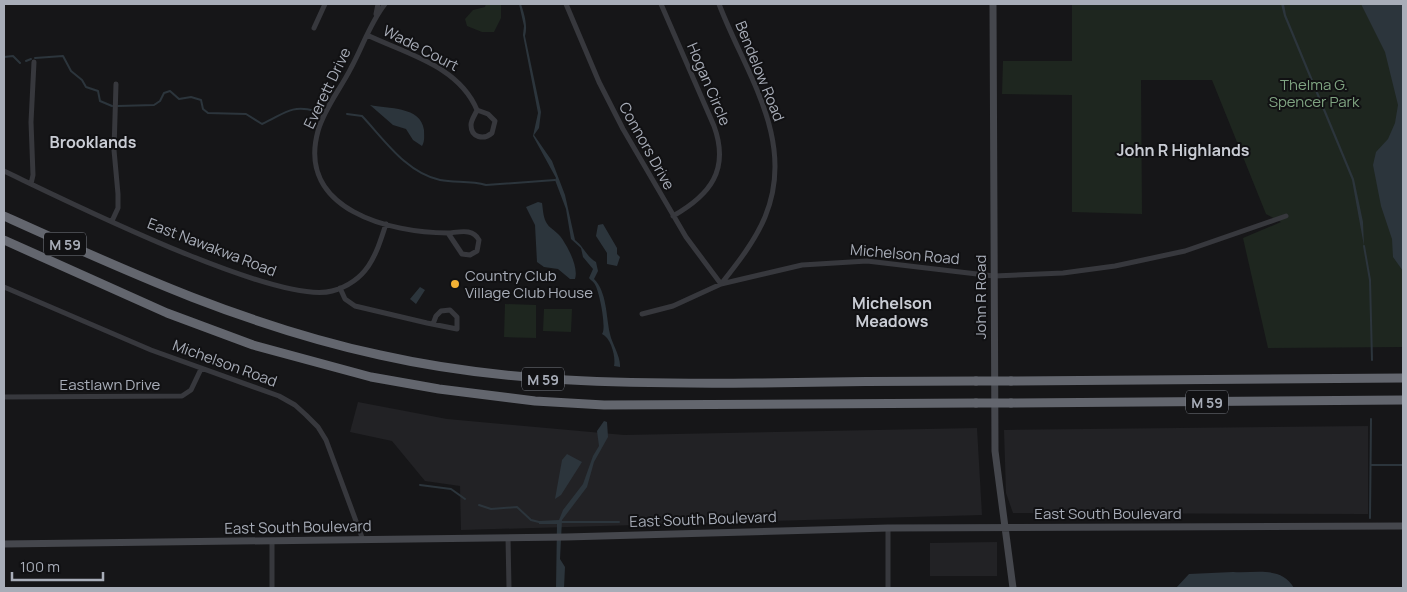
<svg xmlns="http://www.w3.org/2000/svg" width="1407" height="592" font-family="Manrope,sans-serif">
	<rect width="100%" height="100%" fill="#161618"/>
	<!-- built -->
	<path fill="#222225" d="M 358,402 L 447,419 L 624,435 L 977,428 L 982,515 L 461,530 L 460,486 L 425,481 L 392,441 L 350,432 Z
		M 1368,426 L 1368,514 L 1013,513 L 1006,493 L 1004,430 Z
		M 997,542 L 997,576 L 930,576 L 930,543 Z"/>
	<!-- green -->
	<path fill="#1e261f" d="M 486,4 L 501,4 L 501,18 L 494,32 L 482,32 L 467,26 L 465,19 L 473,10 L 485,7 Z
		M 1072,4 L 1403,4 L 1403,347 L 1268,348 L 1243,238 L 1281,222 L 1266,214 L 1212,80 L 1141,80 L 1142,214 L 1072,212 L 1072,95 L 1002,94 L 1003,61 L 1072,61 Z
		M 505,304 L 536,305 L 536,338 L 504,337 Z
		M 544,309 L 572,309 L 571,332 L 543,331 Z"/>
	<!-- water -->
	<path fill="#2c353c" d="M 519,4 L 521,4 C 524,13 528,26 525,36 L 541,112 L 539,128 L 534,135 L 552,161 L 565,195 L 575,240 C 584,247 586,256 596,262 L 598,271 L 594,279 C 607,292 606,316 610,334 C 612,344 621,357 620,367 L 614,366 C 616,357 611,338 602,334 C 607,329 599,288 594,283 C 593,281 590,280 589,278 L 593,269 L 583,257 L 581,248 L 571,239 L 566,209 L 555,180 L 556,178 L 533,136 L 538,113 L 523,35 L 524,26 Z
		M 1281,4 L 1284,4 L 1286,15 L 1354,179 L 1363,222 L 1364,246 L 1352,180 L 1284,16 Z
		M 1361,4 L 1403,4 L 1403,271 L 1393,257 L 1392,239 L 1381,206 L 1373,165 L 1376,152 L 1388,139 L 1395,123 L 1398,105 L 1385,52 Z
		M 370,105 C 388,109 421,106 424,130 C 424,136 425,141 422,146 L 413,140 L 406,129 L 393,125 Z
		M 538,202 L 542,203 C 543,209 543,216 546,222 C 549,228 555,230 560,236 C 567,245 579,267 575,279 L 570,279 L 558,269 L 544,267 L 537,262 L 535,225 L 526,207 Z
		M 603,224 L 617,248 L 617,254 L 620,257 L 617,266 L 607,264 L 607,253 L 596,236 L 598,225 Z
		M 420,287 L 425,290 L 416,304 L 410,299 Z
		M 604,421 L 607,422 L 608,437 L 594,462 L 587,487 L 562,520 L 560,559 L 565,567 L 564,588 L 556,588 L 557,524 L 539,524 L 539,521 L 559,520 L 563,510 L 583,484 L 593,456 L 599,446 L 597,431 Z
		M 567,454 L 582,462 L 561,495 L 555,499 L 562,460 Z
		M 1233,572 C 1254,574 1281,565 1294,588 L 1176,588 L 1189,574 Z"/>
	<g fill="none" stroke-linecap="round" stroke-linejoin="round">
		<!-- stream -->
		<path stroke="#2c353c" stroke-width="2" d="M 4,57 L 13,56 L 20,63
			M 35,58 L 63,56 L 71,71 L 82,80 L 86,87 L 98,91 L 100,101 L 112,106
			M 26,61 L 31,59
			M 118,106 L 154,105 L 160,101 L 164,93 L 170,91 L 179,99 L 191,97 L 201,100 L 203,109 L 208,113 L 246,114 L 262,124 C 283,115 290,104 315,111
			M 347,114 L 362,116 C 383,138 406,173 440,180 C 455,183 470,180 486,185 L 555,180
			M 1364,246 L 1370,280 L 1372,360
			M 1372,465 L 1403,465
			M 420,485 L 451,489 L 465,499
			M 479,505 L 491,509 L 517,507 L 531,520 L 539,522
			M 1370,518 L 1371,419
			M 562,522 L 619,522"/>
		<!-- street -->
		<path stroke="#37383d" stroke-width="5" d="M 385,4 C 370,23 363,46 351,68 C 341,88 324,109 318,131 C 296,210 391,233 448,233 L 462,254 L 470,255 L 477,251 L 479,240 C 473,228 460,232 448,233
			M 566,4 L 599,82 L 623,129 L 686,237 L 721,284 C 737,264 755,241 765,217 C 797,140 745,73 719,4
			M 661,4 L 714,126 C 730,170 710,195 673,216
			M 376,14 L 378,4
			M 314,28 L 325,4
			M 367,35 C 407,54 459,66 477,110 C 475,115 471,120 471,125 C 471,138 484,140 492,133 L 495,121 L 488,114 L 477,110
			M 4,171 C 63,199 277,306 332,291 C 368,281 376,255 386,224
			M 31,184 L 33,175 L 31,122 L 34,62
			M 112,221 L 118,208 L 118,194 L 114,150 L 116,84
			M 4,287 L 151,350 L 279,396 L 295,405 L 306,415 L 318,427 L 326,440 L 363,540
			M 340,288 L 345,299 L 355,306 L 427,323 L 457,329 L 457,317 L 450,310 L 441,311 L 436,316 L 433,324
			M 642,314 L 673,306 L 721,284 L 802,265 L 867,261 L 994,276 L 1063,273 L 1115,266 L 1185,251 L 1286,216
			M 4,397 L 182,396 L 191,390 L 201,369
			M 508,538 L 509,588
			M 272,542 L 272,588
			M 888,588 L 888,528"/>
		<!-- secondary -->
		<path stroke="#45474d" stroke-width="7" d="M 993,4 L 995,451 L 1013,588
			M 4,544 L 566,537 L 888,528 L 1403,526"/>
		<!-- highway -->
		<path stroke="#63666e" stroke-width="9" d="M 4,216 C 128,272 246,326 380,355 C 504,383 628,384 755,383 C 829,382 902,381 976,381
			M 4,240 L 167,313 L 253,345 L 371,377 L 439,389 L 535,401 L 604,405 L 976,403
			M 1011,381 L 1403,378
			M 1011,403 L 1403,400"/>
		<!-- highway-bridge -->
		<path stroke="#63666e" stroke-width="9" d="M 976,381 L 1011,381
			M 976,403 L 1011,403"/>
	</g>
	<!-- markers -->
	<circle fill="#f2b134" stroke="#111113" stroke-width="2" cx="455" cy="284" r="5"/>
	<g text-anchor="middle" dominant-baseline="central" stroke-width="4" stroke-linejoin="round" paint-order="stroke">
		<!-- shield labels -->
		<g fill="#111113" stroke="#7b7e86" stroke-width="1">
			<rect x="44" y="232.5" width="42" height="23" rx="4"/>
			<rect x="522" y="367.5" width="42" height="23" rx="4"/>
			<rect x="1186" y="390.5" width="42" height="23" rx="4"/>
		</g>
		<g font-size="14" font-weight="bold" fill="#a8adb8">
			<text x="65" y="244">M 59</text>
			<text x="543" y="379">M 59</text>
			<text x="1207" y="402">M 59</text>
		</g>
		<!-- street labels -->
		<g font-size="15" fill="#a8adb8" stroke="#111113">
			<text transform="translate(421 48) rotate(27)">Wade Court</text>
			<text transform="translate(760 71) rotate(68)">Bendelow Road</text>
			<text transform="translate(709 84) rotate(67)">Hogan Circle</text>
			<text transform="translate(327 88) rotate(-64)">Everett Drive</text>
			<text transform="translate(647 146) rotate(61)">Connors Drive</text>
			<text transform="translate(212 247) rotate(21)">East Nawakwa Road</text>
			<text transform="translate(905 254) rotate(5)">Michelson Road</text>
			<text transform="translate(980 297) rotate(-90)">John R Road</text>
			<text transform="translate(225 363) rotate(20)">Michelson Road</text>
			<text x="110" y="384">Eastlawn Drive</text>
			<text x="1108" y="513">East South Boulevard</text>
			<text transform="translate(703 519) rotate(-2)">East South Boulevard</text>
			<text transform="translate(298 527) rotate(-1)">East South Boulevard</text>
		</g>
		<!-- park labels -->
		<g font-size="15" fill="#7fa381" stroke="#111113">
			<text x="1314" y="84">Thelma G.<tspan x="1314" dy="17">Spencer Park</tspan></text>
		</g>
		<!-- poi labels -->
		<g font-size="15" fill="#a8adb8" stroke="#111113" text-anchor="start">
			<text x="465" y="275">Country Club<tspan x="465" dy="17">Village Club House</tspan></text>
		</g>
		<!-- neighbourhood labels -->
		<g font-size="16" font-weight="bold" fill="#c9ccd4" stroke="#111113">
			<text x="93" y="142">Brooklands</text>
			<text x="1183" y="150">John R Highlands</text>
			<text x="892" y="303">Michelson<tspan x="892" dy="18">Meadows</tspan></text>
		</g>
	</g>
	<!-- border -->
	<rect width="1407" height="592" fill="none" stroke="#a8adb8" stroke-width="10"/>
	<!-- scale -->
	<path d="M12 572v8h91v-8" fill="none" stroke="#a8adb8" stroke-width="2.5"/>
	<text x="20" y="572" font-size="15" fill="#a8adb8" stroke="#111113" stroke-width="4" paint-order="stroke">100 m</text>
</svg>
